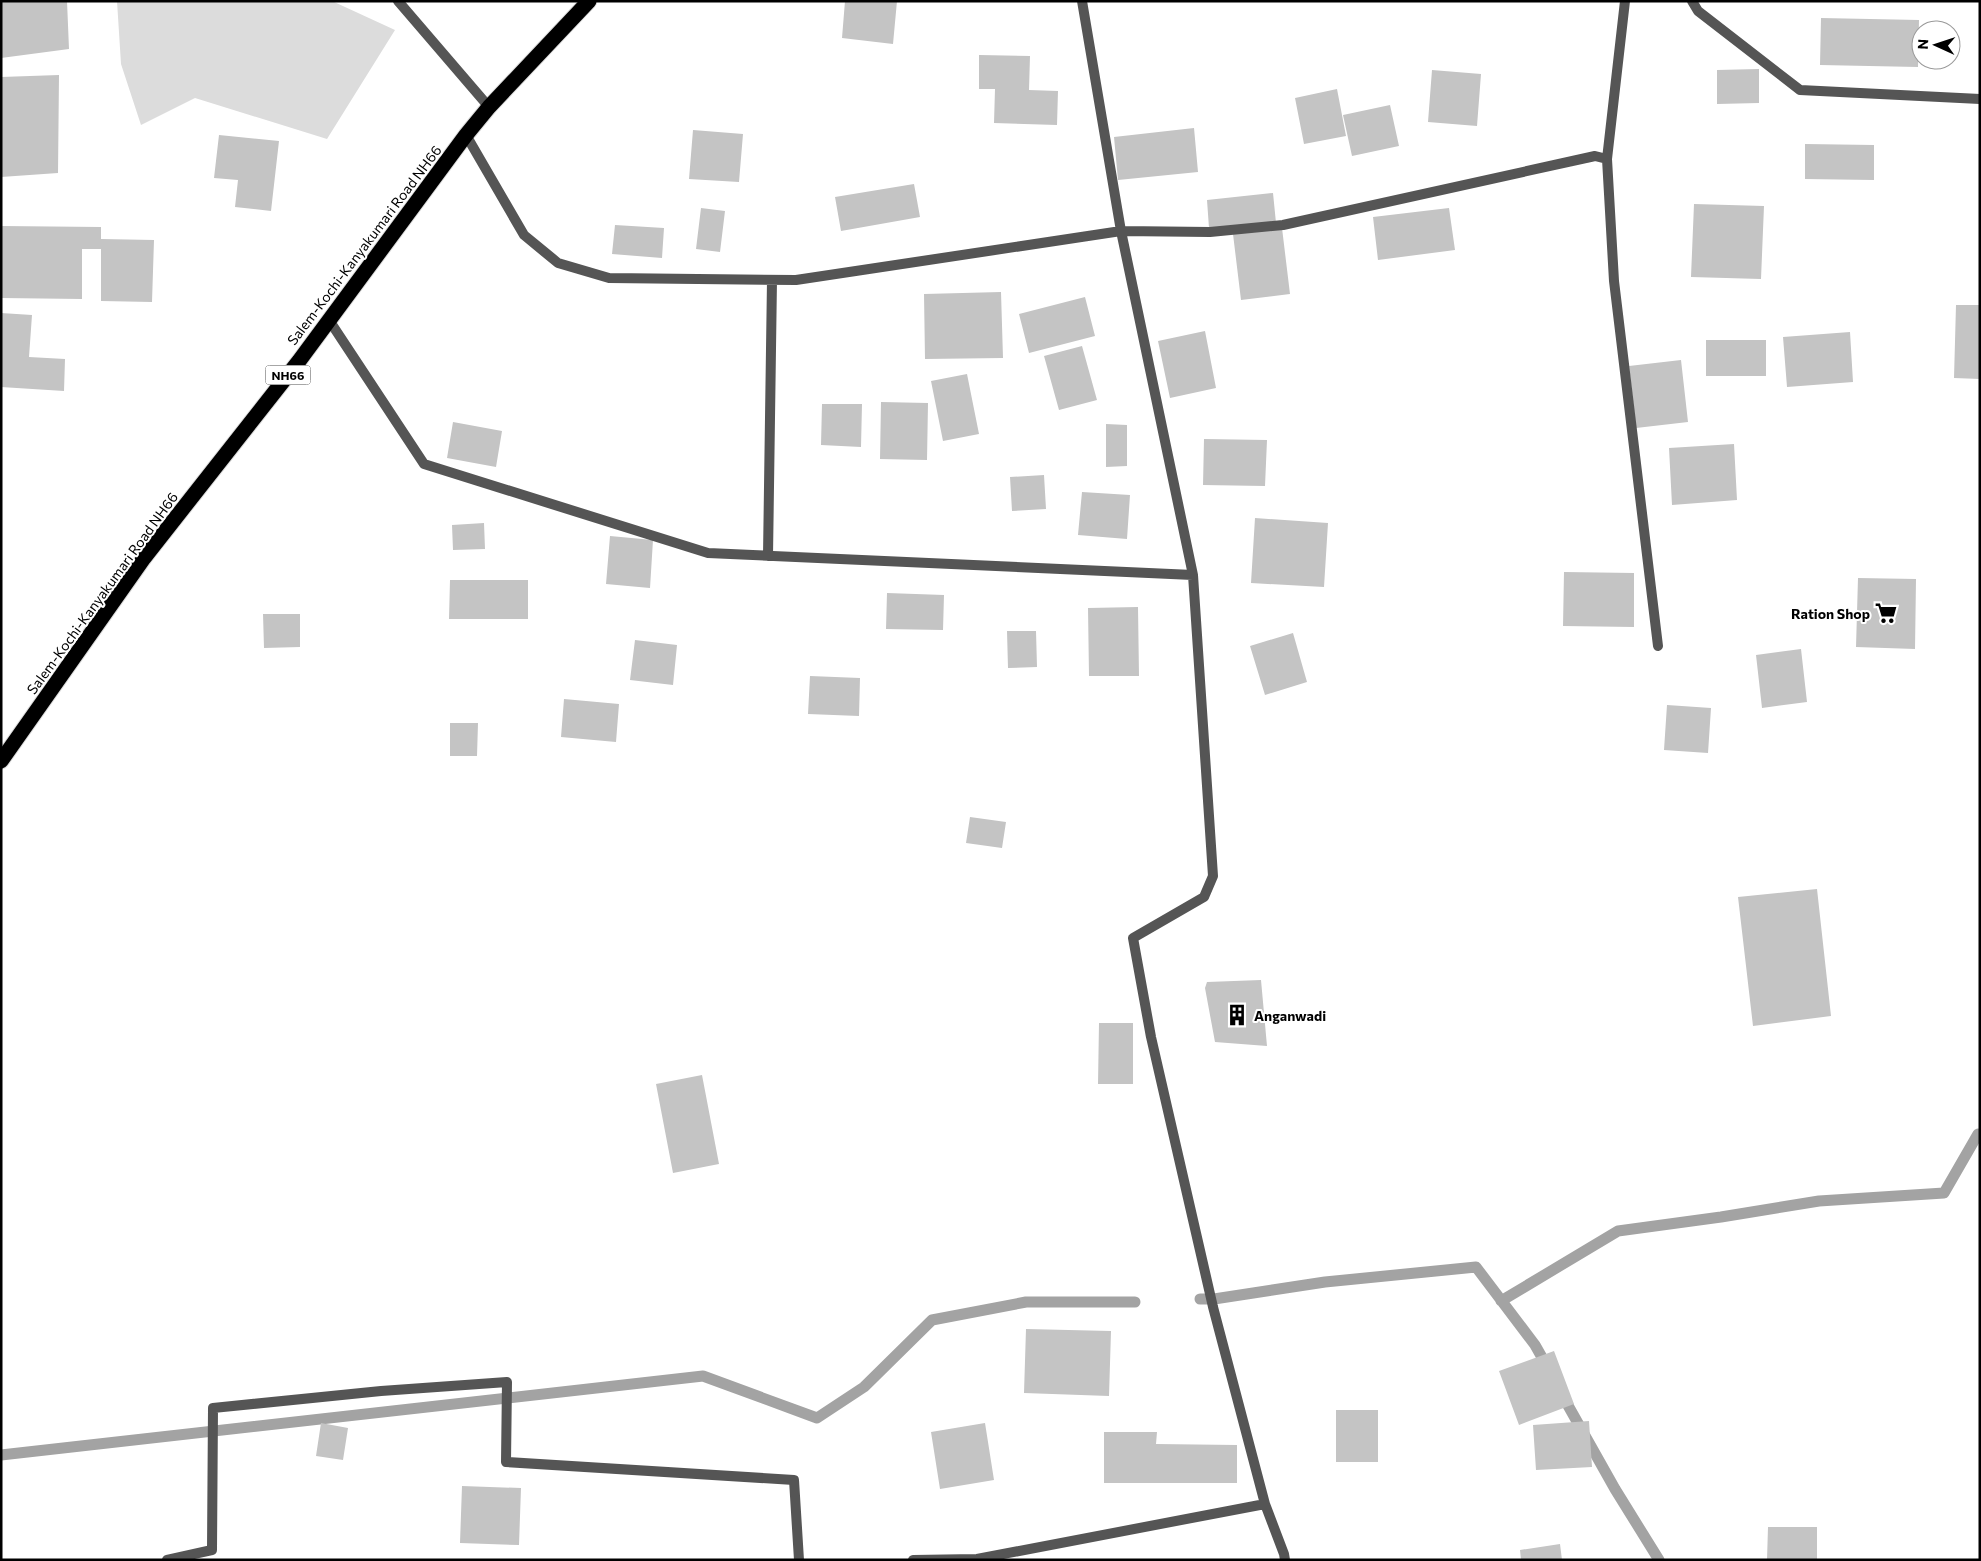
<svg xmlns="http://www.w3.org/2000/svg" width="1981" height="1561" font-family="Commissioner,sans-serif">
	<rect width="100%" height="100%" fill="#fff"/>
	<!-- green -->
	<path fill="#dcdcdc" d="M 117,1 L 332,1 L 395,30 L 327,139 L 195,98 L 141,125 L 121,64 Z"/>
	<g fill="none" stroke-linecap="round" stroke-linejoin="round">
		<!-- stream -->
		<path stroke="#a3a3a3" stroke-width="11" d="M 1200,1299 L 1214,1299 L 1325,1282 L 1476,1267 L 1535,1345 L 1548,1368
			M 1501,1301 L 1618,1231 L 1721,1217 L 1819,1201 L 1944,1193 L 1978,1134
			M 1561,1393 L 1615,1489 L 1659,1560
			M 1,1455 L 703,1376 L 817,1418 L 864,1387 L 932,1320 L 1026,1302 L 1135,1302"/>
	</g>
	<!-- building -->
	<path fill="#c4c4c4" d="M 1,1 L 67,1 L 69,49 L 1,58 Z
		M 845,1 L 897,1 L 893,44 L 842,38 Z
		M 1821,18 L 1919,20 L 1918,67 L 1820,65 Z
		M 979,55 L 1030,56 L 1029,90 L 1058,91 L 1057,125 L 994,123 L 995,89 L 979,89 Z
		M 1759,69 L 1759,103 L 1717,104 L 1717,70 Z
		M 1432,70 L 1481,74 L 1477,126 L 1428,122 Z
		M 59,75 L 58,173 L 1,177 L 1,77 Z
		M 1337,89 L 1346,136 L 1304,144 L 1295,98 Z
		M 1390,105 L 1399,146 L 1352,156 L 1343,115 Z
		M 1194,128 L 1198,172 L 1118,180 L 1114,137 Z
		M 693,130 L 743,134 L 739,182 L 689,179 Z
		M 219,135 L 279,141 L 271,211 L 235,207 L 238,180 L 214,178 Z
		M 1805,144 L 1874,145 L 1874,180 L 1805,179 Z
		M 914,184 L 920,217 L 841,231 L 835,197 Z
		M 1273,193 L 1276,223 L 1209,228 L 1207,200 Z
		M 1694,204 L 1764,206 L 1761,279 L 1691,277 Z
		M 701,208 L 725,211 L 720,252 L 696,249 Z
		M 1449,208 L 1455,250 L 1378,260 L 1373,217 Z
		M 615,225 L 664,228 L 662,258 L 612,254 Z
		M 1,226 L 101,227 L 101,239 L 154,240 L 152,302 L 101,301 L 101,249 L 82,249 L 82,299 L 1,298 Z
		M 1282,228 L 1290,294 L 1241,300 L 1233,234 Z
		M 1001,292 L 1003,358 L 925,359 L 924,294 Z
		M 1085,297 L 1095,336 L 1029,353 L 1019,314 Z
		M 1956,305 L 1980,305 L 1980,379 L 1954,378 Z
		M 1,313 L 32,315 L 29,357 L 65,359 L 64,391 L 1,387 Z
		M 1205,331 L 1216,388 L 1170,398 L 1158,341 Z
		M 1850,332 L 1853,382 L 1787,387 L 1783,337 Z
		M 1706,340 L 1766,340 L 1766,376 L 1706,376 Z
		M 1082,346 L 1097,400 L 1059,410 L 1044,356 Z
		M 1681,360 L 1688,422 L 1636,428 L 1629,366 Z
		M 967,374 L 979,434 L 943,441 L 931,381 Z
		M 881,402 L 928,403 L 927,460 L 880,459 Z
		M 822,404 L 862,404 L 861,447 L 821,445 Z
		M 453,422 L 502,431 L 496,467 L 447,458 Z
		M 1106,424 L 1127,425 L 1127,466 L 1106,467 Z
		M 1204,439 L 1267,440 L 1265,486 L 1203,485 Z
		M 1734,444 L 1737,500 L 1672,505 L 1669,448 Z
		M 1044,475 L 1046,509 L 1012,511 L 1010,477 Z
		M 1082,492 L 1130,495 L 1127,539 L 1078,535 Z
		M 1255,518 L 1328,523 L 1324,587 L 1251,583 Z
		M 484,523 L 485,549 L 453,550 L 452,525 Z
		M 610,536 L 653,540 L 650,588 L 606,584 Z
		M 1564,572 L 1634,573 L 1634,627 L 1563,626 Z
		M 1858,578 L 1916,579 L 1915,649 L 1856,647 Z
		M 450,580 L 528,580 L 528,619 L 449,619 Z
		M 887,593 L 944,595 L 943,630 L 886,629 Z
		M 1138,607 L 1139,676 L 1089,676 L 1088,608 Z
		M 263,614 L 300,614 L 300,647 L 264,648 Z
		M 1007,631 L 1036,631 L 1037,667 L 1008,668 Z
		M 1293,633 L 1307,682 L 1265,695 L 1250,646 Z
		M 635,640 L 677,645 L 673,685 L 630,680 Z
		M 1801,649 L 1807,702 L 1762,708 L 1756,655 Z
		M 810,676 L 860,678 L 859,716 L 808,714 Z
		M 564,699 L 619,704 L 616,742 L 561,737 Z
		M 1667,705 L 1711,708 L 1708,753 L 1664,750 Z
		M 450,723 L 478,723 L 477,756 L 450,756 Z
		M 970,817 L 1006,822 L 1002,848 L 966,843 Z
		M 1817,889 L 1831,1016 L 1753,1026 L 1738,897 Z
		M 1261,980 L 1267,1046 L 1215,1042 L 1205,988 L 1207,982 Z
		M 1099,1023 L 1133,1023 L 1133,1084 L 1098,1084 Z
		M 702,1075 L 719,1164 L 673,1173 L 656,1084 Z
		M 1026,1329 L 1111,1331 L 1109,1396 L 1024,1393 Z
		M 1554,1351 L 1574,1404 L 1519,1425 L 1499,1371 Z
		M 1336,1410 L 1378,1410 L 1378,1462 L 1336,1462 Z
		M 1589,1421 L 1592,1467 L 1536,1470 L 1533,1425 Z
		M 321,1423 L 348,1428 L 343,1460 L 316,1456 Z
		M 985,1423 L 994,1480 L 940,1489 L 931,1432 Z
		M 1104,1432 L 1157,1432 L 1156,1444 L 1237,1445 L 1237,1483 L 1104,1483 Z
		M 462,1486 L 521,1488 L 519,1545 L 460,1543 Z
		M 1768,1527 L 1817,1527 L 1817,1560 L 1767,1560 Z
		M 1560,1544 L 1562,1560 L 1521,1560 L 1520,1550 Z"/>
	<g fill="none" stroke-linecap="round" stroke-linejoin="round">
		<!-- highway casing -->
		<g stroke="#dbdbdb" stroke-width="17">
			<path id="highway" d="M 1,761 L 144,558 L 299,361 L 466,135 L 489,107 L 589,1"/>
		</g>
		<!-- lane -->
		<path stroke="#555" stroke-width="10" d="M 398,1 L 489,107"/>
		<!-- street -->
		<path stroke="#555" stroke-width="10" d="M 1082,1 L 1121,231 L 1193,575 L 1213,876 L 1204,897 L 1133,938 L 1151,1037 L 1213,1307 L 1265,1504 L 1284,1554 L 1285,1560
			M 1692,1 L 1698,11 L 1800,90 L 1980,99
			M 466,135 L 524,235 L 558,263 L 609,278 L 796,280 L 1121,231 L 1210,232 L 1283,225 L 1595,156 L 1607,159 L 1614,281 L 1658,646
			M 1607,159 L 1625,1
			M 329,320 L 424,464 L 708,553 L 1193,575
			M 768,556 L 772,280
			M 167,1560 L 212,1550 L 213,1408 L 381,1391 L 507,1382 L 506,1462 L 794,1480 L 799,1560
			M 913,1560 L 977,1559 L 1265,1504"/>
		<!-- highway -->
		<use href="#highway" stroke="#000" stroke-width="15"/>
	</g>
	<!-- icons -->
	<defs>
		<g id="supermarket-bare" transform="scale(1.725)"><path d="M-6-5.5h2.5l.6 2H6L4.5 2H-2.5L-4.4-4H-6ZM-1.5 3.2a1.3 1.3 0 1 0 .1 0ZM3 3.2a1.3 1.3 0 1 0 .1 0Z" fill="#000" stroke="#fff" stroke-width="2.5" paint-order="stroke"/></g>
		<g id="building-bare" transform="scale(1.725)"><path d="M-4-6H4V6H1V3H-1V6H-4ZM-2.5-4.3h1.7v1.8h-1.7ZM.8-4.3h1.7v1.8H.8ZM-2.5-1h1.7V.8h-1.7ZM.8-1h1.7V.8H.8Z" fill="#000" stroke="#fff" stroke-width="2.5" paint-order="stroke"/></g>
	</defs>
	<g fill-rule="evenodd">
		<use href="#supermarket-bare" x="1886" y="613"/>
		<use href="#building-bare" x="1237" y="1015"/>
	</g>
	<g text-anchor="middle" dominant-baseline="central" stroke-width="4" stroke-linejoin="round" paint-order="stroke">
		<!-- shield labels -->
		<rect fill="#fff" stroke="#4c4c4c" stroke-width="1" x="265.5" y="365.5" width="45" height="19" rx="4"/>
		<g font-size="12" font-weight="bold" fill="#000">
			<text x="288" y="375">NH66</text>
		</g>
		<!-- street labels -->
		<g font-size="14" fill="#000" stroke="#fff">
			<text transform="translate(364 245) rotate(-53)">Salem-Kochi-Kanyakumari Road NH66</text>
			<text transform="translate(102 593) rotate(-54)">Salem-Kochi-Kanyakumari Road NH66</text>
		</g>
		<!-- poi labels -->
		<g font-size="14" font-weight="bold" fill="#000" stroke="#fff" text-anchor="end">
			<text x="1870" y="613">Ration Shop</text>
			<text x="1254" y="1015" text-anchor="start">Anganwadi</text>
		</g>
	</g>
	<!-- border -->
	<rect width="1981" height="1561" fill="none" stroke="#000000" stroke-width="5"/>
	<!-- north arrow -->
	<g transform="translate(1936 45) rotate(273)"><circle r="24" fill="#ffffff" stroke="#999999"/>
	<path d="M0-4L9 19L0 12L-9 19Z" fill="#000000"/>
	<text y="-8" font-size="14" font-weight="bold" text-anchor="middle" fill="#000000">N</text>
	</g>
</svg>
